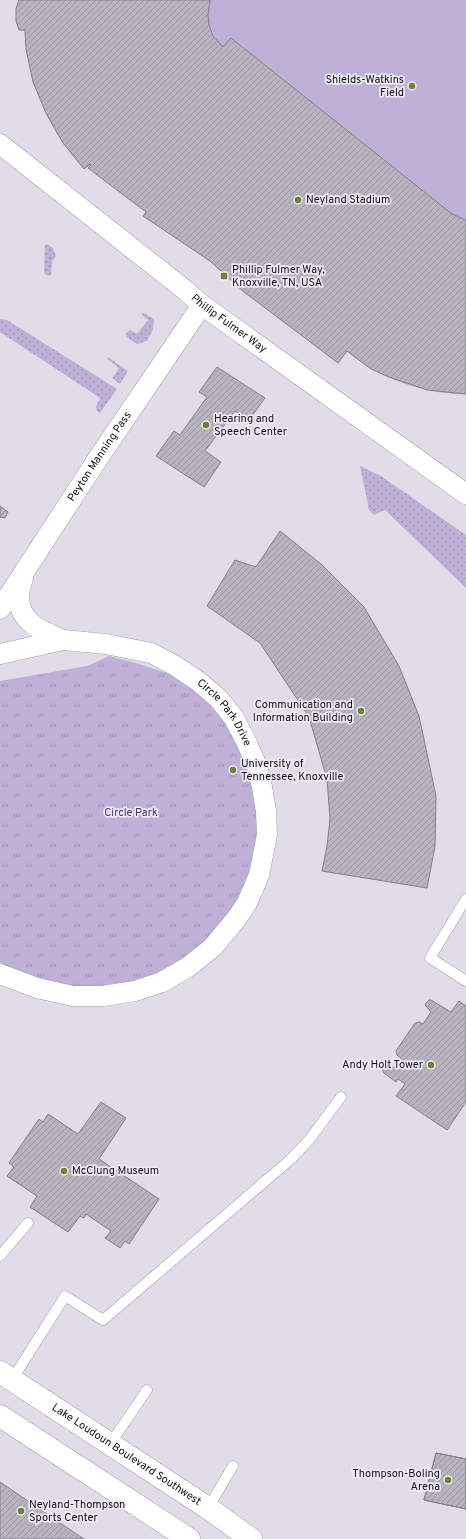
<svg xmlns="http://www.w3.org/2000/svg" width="466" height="1539" font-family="Overpass,sans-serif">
	<defs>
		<pattern id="grass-dots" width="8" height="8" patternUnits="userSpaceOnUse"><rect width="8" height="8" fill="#beb0d7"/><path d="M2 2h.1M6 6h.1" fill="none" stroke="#a296b8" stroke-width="1.8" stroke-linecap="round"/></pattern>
		<pattern id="park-tufts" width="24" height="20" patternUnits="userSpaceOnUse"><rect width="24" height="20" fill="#beb0d7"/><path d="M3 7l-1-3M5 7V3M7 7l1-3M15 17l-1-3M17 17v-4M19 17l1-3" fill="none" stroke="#a296b8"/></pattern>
		<pattern id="building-hatch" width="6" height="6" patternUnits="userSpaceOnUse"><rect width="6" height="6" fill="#b8b4bf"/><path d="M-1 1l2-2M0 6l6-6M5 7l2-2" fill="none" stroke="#9d9aa3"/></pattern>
	</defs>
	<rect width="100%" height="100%" fill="#e1dde8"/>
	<!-- grass -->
	<path fill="url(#grass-dots)" d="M 47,244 L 53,248 L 56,256 L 52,262 L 51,274 L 49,276 L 45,274 L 44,271 L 45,246 Z
		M 142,312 L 154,319 L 153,329 L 147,341 L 137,344 L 127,337 L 126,333 L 130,330 L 137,334 L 148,320 L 142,315 Z
		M 0,319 L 7,320 L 117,389 L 100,413 C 93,408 97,405 100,398 L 0,332 Z
		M 108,357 L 128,371 L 120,384 L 112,378 L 119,368 L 107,359 Z
		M 360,466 L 381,476 L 466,535 L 466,588 L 385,510 L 374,515 L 369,510 Z"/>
	<!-- park -->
	<path fill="url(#park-tufts)" d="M 109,656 L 139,664 L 188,680 L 218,705 L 251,755 L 262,826 L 244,896 L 196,957 L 136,983 L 91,989 L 65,986 L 17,974 L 0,962 L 0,681 L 87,666 Z"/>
	<!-- pitch -->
	<path fill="#beb0d7" d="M 19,0 L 466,0 L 466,394 C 436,395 398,384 372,369 C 363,364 355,357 347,351 L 338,363 L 244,292 L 210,261 L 143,216 L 146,212 L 88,168 L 91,165 L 84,169 C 77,161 69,152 63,143 C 40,110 27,70 25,31 L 19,30 C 15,20 15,11 19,0 Z"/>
	<!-- building -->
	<path fill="url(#building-hatch)" stroke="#84808a" d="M 19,0 L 210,0 L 208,15 L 209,25 L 213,36 L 223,47 L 231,38 L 452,214 L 466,220 L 466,394 L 427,390 L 389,377 L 371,369 L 347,351 L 338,363 L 244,292 L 210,261 L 143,216 L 146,212 L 88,168 L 91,165 L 90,164 L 84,169 L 63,143 L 46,113 L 33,82 L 26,49 L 25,30 L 19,30 L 16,21 L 16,9 Z
		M 217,367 L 265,398 L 249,420 L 235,411 L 205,451 L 221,462 L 204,487 L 156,456 L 174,431 L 180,435 L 207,397 L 199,392 Z
		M 0,506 L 8,512 L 5,518 L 0,517 Z
		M 280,531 L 321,564 L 364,607 L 399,666 L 419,716 L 436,796 L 435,846 L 427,888 L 322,871 L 327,846 L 330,819 L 327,779 L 309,717 L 260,643 L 207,606 L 235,560 L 256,567 Z
		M 429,1000 L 431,1000 L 451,1012 L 459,1001 L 466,1006 L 466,1102 L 447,1130 L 396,1096 L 405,1084 L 398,1079 L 396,1082 L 384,1073 L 382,1069 L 383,1067 L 387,1064 L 394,1068 L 401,1058 L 397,1055 L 396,1051 L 415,1023 L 419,1022 L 423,1024 L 431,1012 L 426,1006 L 425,1004 Z
		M 101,1102 L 126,1118 L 99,1159 L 159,1199 L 129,1244 L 125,1241 L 120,1248 L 105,1238 L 111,1231 L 86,1214 L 84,1218 L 80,1216 L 68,1232 L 30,1207 L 37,1196 L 7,1176 L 14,1167 L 9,1163 L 39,1119 L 43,1122 L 48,1114 L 78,1134 Z
		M 436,1453 L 466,1459 L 466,1509 L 424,1500 Z
		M 436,1453 L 466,1459 L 466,1509 L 424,1500 Z
		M 0,1482 L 84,1539 L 0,1539 Z"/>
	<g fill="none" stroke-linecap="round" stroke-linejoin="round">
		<!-- service casing -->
		<g stroke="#a39faa" stroke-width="11">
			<path id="service" d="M 466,899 L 430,958 L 466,981
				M 0,1256 L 28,1223
				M 12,1380 L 65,1296 L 103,1320 L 291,1159 L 309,1140 L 341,1097
				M 110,1444 L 147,1390
				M 208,1508 L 233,1466"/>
		</g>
		<!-- minor casing -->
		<g stroke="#a39faa" stroke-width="21">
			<g id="minor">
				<path id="s1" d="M 0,144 L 185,290 L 202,305 L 466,494"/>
				<path d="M 23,578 C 21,584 19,590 19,596 C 18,622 43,632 63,640"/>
				<path id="s2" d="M 0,609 L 97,460 L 202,305"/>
				<path id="s3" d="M 0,654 L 63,640 L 106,644 L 151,653 L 174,665 L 198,681 L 219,699 L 234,718 L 246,741 L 257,766 L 262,787 L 266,811 L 267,835 L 259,875 L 247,903 L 237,918 L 213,947 L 188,967 L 162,982 L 135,991 L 103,996 L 73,996 L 37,988 L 0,974"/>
			</g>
		</g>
		<!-- tertiary casing -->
		<g stroke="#a39faa" stroke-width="23">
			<g id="tertiary">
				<path id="s4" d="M 0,1372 L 208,1508 L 251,1539"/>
				<path d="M 0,1416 L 189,1539"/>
			</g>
		</g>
		<!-- service -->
		<use href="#service" stroke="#fff" stroke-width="10"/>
		<!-- minor -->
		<use href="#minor" stroke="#fff" stroke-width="20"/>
		<!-- tertiary -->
		<use href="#tertiary" stroke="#fff" stroke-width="22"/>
	</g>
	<!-- markers -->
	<g fill="#6f8233" stroke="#eeeaf6" stroke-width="1.5">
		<circle cx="412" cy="86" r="4"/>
		<circle cx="298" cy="200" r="4"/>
		<rect x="220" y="272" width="8" height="8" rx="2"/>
		<circle cx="206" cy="425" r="4"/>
		<circle cx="361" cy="711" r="4"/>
		<circle cx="233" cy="770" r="4"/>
		<circle cx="431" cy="1065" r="4"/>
		<circle cx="64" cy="1171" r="4"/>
		<circle cx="448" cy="1480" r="4"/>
		<circle cx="21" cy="1511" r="4"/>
	</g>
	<g text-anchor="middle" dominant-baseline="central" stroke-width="3.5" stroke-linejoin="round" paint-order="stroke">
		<!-- poi labels -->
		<g font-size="11" fill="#110f13" stroke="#eeeaf6" text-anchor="start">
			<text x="404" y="80" text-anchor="end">Shields-Watkins<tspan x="404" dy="13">Field</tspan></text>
			<text x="306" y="200">Neyland Stadium</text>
			<text x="232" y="270">Phillip Fulmer Way,<tspan x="232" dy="13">Knoxville, TN, USA</tspan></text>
			<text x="214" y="419">Hearing and<tspan x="214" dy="13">Speech Center</tspan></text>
			<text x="353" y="705" text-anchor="end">Communication and<tspan x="353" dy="13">Information Building</tspan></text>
			<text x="241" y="764">University of<tspan x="241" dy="13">Tennessee, Knoxville</tspan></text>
			<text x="423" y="1065" text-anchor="end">Andy Holt Tower</text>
			<text x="72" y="1171">McClung Museum</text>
			<text x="440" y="1474" text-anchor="end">Thompson-Boling<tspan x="440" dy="13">Arena</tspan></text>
			<text x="29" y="1505">Neyland-Thompson<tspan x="29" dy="13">Sports Center</tspan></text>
		</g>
		<!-- street labels -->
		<g font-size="11" fill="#110f13" stroke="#eeeaf6">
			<text stroke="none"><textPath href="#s1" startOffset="291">Phillip Fulmer Way</textPath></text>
			<text stroke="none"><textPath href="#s2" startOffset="182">Peyton Manning Pass</textPath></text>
			<text stroke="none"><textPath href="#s3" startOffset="250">Circle Park Drive</textPath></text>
			<text stroke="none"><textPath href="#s4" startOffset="151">Lake Loudoun Boulevard Southwest</textPath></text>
		</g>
		<!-- park labels -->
		<g font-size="11" fill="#4b356a" stroke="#eeeaf6">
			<text x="131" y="813">Circle Park</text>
		</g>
	</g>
</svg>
